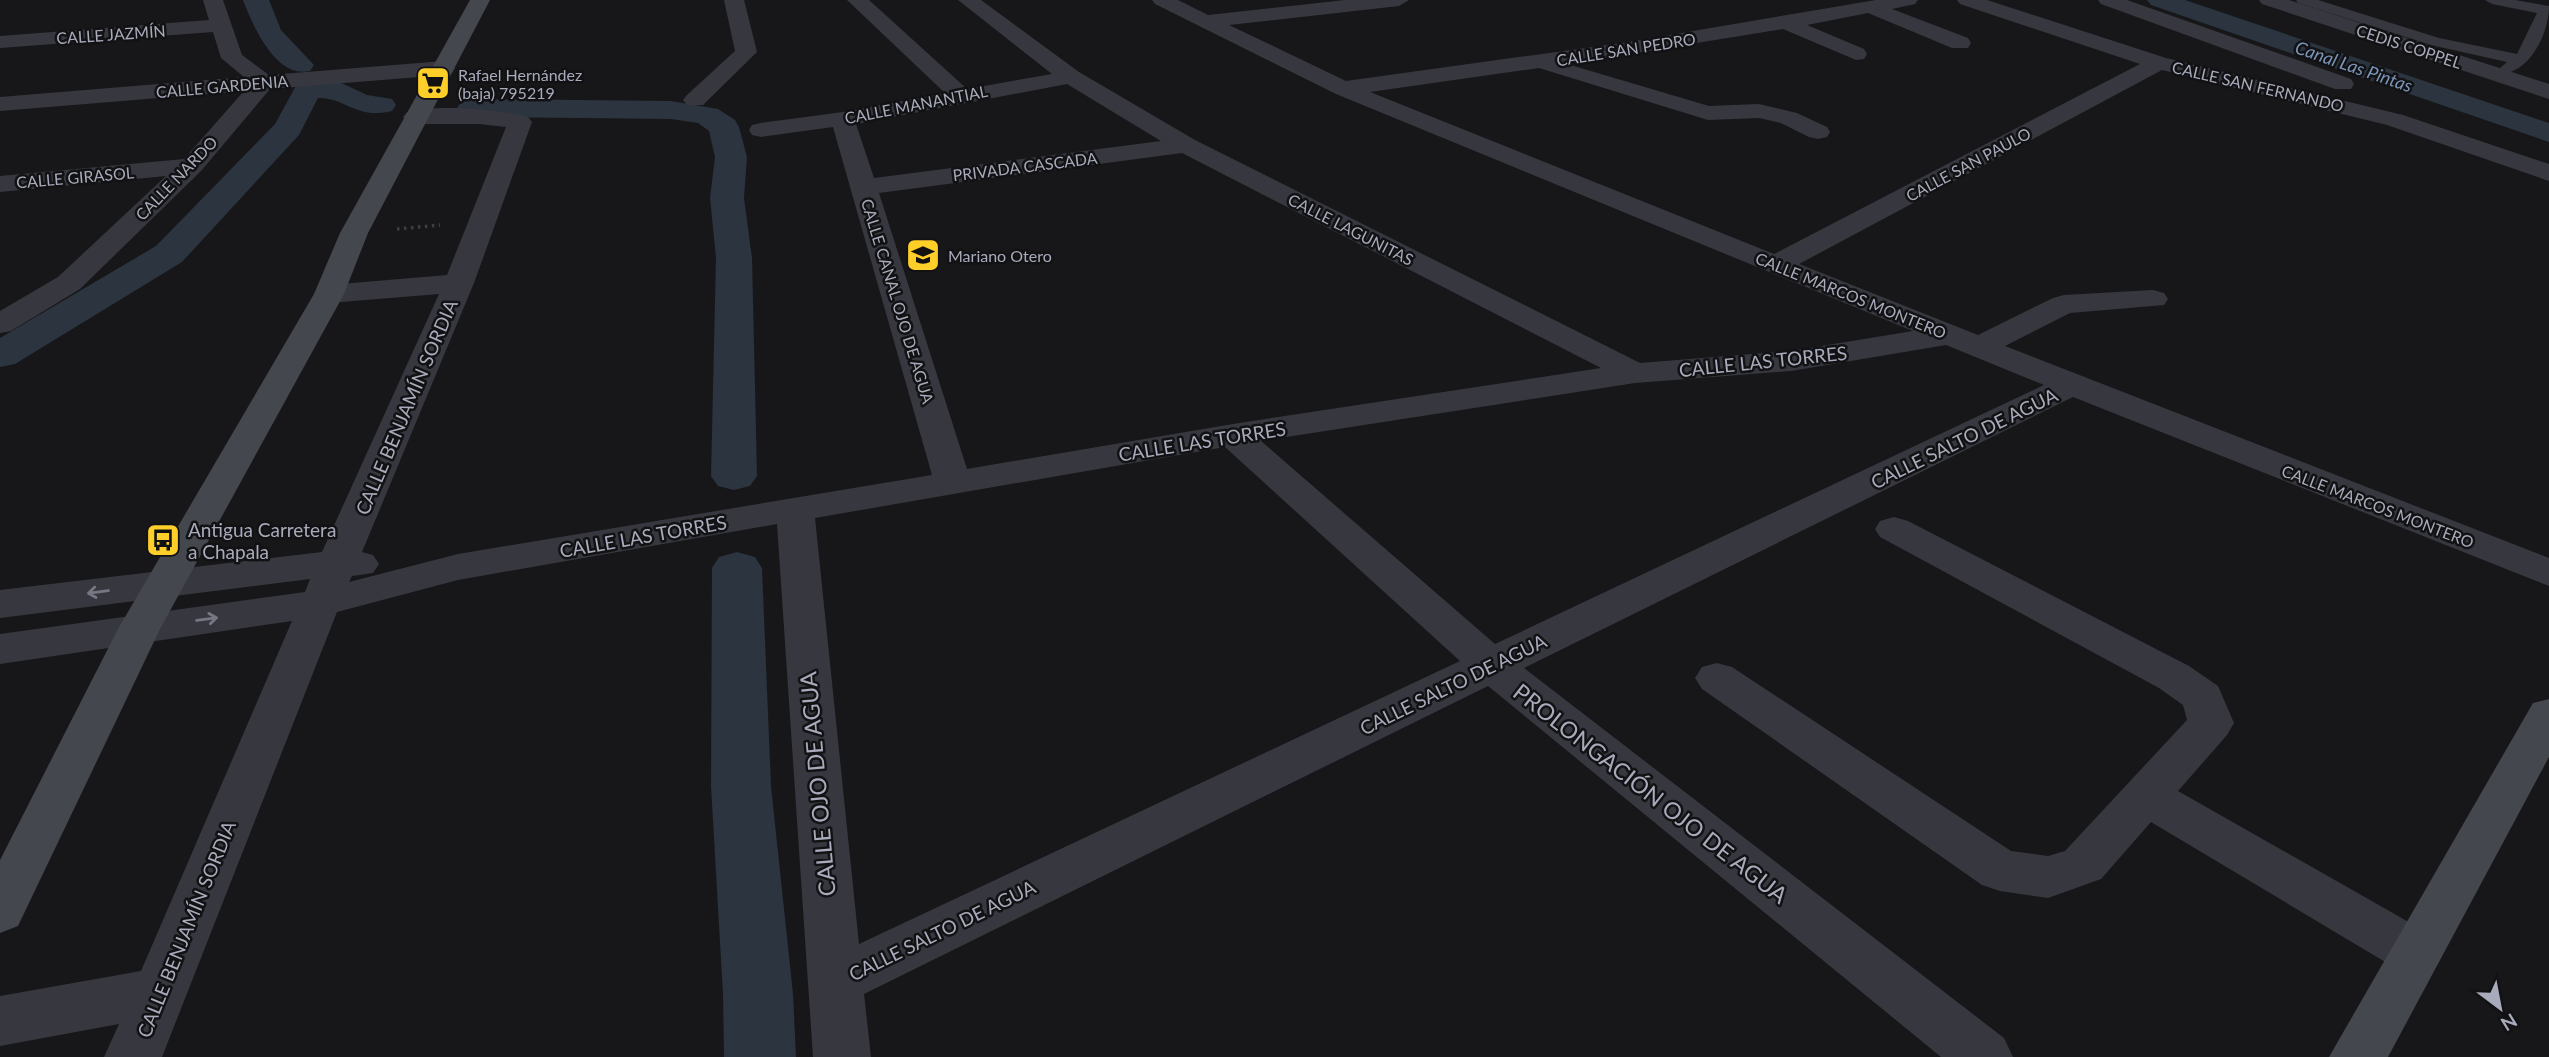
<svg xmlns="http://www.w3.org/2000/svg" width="2549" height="1057" font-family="Lato,sans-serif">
	<rect width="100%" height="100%" fill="#171719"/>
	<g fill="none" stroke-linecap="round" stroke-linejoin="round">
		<!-- canal -->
		<path fill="#2b343f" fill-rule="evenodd" d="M 243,0 L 269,0 L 281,30 L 314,65 L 310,71 C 276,79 253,26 243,0 Z
			M 2147,0 L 2185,0 L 2549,123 L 2549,142 L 2151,5 Z
			M 335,80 L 367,95 L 392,99 L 396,105 L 392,111 C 356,120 345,97 318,98 L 299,135 L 182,262 L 15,364 L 0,367 L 0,338 L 156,246 L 275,124 L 297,84 Z
			M 472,99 L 671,101 L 718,109 L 735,120 L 739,127 L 747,157 L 744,198 L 752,258 L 757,476 L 750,486 L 734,490 L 718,486 L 711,476 L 716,258 L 710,198 L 715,157 L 709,131 L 698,123 L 671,119 L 472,117 L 461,114 L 457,108 L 461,102 Z
			M 737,552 L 755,557 L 762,568 L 771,786 L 793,994 L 796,1057 L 724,1057 L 723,994 L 711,786 L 712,568 L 719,557 Z"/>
		<!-- path -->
		<path stroke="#3d3f46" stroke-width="3.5" stroke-dasharray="2.5 4.5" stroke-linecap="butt" d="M 397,229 L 440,225"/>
		<!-- lane -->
		<path fill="#37383f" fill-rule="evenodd" d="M 2296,0 L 2318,0 L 2439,38 L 2517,54 L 2537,13 L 2492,4 L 2485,0 L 2515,0 L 2549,6 C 2549,31 2533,66 2508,73 L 2500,68 L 2507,62 L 2431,45 L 2298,3 Z"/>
		<!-- street -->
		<path fill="#37383f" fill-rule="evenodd" d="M 203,0 L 223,0 L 242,55 L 269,75 L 444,61 L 452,63 L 455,68 L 452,73 L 444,75 L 270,89 L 201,171 L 80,289 L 11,331 L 0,333 L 0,311 L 58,277 L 166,176 L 0,192 L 0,176 L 184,159 L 244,91 L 0,111 L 0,97 L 244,77 L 221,58 L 213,32 L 0,48 L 0,36 L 209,20 Z
			M 724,0 L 744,0 L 757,52 L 703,105 L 687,105 L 683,100 L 687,95 L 735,51 Z
			M 847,0 L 869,0 L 967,89 L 1052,74 L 958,0 L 981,0 L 1079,72 L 1195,140 L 1640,363 L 1791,351 L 1913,331 L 1336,94 L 1155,4 L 1152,0 L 1178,0 L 1208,15 L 1345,0 L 1409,0 L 1399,6 L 1229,25 L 1346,81 L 1628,42 L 1876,0 L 1918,0 L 1915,4 L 1892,9 L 1968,38 L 1971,43 L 1968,48 L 1952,48 L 1868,13 L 1807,25 L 1864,49 L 1867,54 L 1864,59 L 1856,60 L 1783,29 L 1567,64 L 1709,106 L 1759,104 L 1797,113 L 1827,127 L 1830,132 L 1827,137 L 1818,139 L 1809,137 L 1781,123 L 1759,118 L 1708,120 L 1539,68 L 1370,92 L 1774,254 L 2140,64 L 1960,4 L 1957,0 L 1987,0 L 2166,58 L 2403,115 L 2549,164 L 2549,181 L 2387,125 L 2162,70 L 1799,264 L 1978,335 L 2053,298 L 2064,295 L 2153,290 L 2164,293 L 2168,299 L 2164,305 L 2070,313 L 2005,346 L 2549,558 L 2549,586 L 2073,397 L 1524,668 L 2004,1038 L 2013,1057 L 1941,1057 L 1488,686 L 864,994 L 871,1057 L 813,1057 L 777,524 L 458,580 L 337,612 L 162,1057 L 104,1057 L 119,1024 L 0,1046 L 0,996 L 141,971 L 292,621 L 0,664 L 0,634 L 305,592 L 310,579 L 0,618 L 0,590 L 322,552 L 439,294 L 329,303 L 318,300 L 314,294 L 318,288 L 329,285 L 447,275 L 506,127 L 479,124 L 415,124 L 407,122 L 403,117 L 407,112 C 437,104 498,109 528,117 L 532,122 L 474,283 L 362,552 L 373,555 L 379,564 L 373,573 L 352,576 L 349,582 L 458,554 L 932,475 L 833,127 L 761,137 L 752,135 L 749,130 L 752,125 L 761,123 L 843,112 L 945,93 ZM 1067,84 L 1161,141 L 874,178 L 856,124 ZM 1182,153 L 1601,368 L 1233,424 L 967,469 L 879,193 ZM 1946,345 L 2044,385 L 1495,644 L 1261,441 L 1635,383 L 1791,371 ZM 1225,447 L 1460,661 L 859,944 L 815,518 Z
			M 2098,0 L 2127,0 L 2351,79 L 2354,84 L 2351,89 L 2335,89 L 2101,4 Z
			M 2259,0 L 2289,0 L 2549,84 L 2549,99 L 2262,4 Z
			M 1894,517 L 1908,521 L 2189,666 L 2218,686 L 2234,723 L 2227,735 L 2178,791 L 2435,937 L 2443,953 L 2435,969 L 2416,976 L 2397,969 L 2151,822 L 2101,879 L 2048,898 L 2000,891 L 1982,885 L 1702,689 L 1695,678 L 1702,667 L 1717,663 L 1732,667 L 2011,851 L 2048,856 L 2065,851 L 2187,720 L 2183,705 L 2159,688 L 1880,537 L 1875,529 L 1880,521 Z"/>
		<!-- secondary -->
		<path fill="#45474f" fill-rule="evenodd" d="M 470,0 L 490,0 L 368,233 L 344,294 L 160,629 L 18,926 L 0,933 L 0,860 L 118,629 L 314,294 L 340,233 Z
			M 2549,699 L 2549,757 L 2388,1057 L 2329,1057 L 2533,703 Z"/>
	</g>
	<!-- one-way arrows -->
	<defs><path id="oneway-shaft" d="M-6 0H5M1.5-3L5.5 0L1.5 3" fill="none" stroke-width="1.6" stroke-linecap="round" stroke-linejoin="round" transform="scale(1.75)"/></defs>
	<g stroke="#757783">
		<use href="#oneway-shaft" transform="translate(98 592) rotate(173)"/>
		<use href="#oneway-shaft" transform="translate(207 619) rotate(-8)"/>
	</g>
	<!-- icons -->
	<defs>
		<g id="supermarket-square" transform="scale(1.75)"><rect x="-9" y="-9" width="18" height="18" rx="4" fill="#ffcf29" stroke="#121214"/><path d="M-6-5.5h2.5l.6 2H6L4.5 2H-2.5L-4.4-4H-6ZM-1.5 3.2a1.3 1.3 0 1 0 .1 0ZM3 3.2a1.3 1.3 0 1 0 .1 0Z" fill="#111"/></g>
		<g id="school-square" transform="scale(1.75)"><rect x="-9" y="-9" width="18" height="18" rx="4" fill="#ffcf29" stroke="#121214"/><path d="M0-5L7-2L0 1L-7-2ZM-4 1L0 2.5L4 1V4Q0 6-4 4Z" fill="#111"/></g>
		<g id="bus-square" transform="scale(1.75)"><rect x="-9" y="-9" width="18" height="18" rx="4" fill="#ffcf29" stroke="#121214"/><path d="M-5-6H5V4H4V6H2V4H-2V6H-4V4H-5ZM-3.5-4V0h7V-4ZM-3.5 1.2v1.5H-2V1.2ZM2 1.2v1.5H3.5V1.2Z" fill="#111"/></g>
	</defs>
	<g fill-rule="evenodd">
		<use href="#supermarket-square" x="433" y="83"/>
		<use href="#school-square" x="923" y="255"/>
		<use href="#bus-square" x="163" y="540"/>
	</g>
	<g text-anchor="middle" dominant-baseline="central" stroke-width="5" stroke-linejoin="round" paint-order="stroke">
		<!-- far-street labels -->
		<g font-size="16" fill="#a8abbb" stroke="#121214">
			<text transform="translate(111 34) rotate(-4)">CALLE JAZMÍN</text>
			<text transform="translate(2409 46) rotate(18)">CEDIS COPPEL</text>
			<text transform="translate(1626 49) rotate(-9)">CALLE SAN PEDRO</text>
			<text transform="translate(222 86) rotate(-5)">CALLE GARDENIA</text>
			<text transform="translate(2258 86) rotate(13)">CALLE SAN FERNANDO</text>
			<text transform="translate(916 104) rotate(-11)">CALLE MANANTIAL</text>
			<text transform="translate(1968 164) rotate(-28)">CALLE SAN PAULO</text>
			<text transform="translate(1025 166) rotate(-7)">PRIVADA CASCADA</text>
			<text transform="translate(75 177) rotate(-5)">CALLE GIRASOL</text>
			<text transform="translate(176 178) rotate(-46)">CALLE NARDO</text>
			<text transform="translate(1351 229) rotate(27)">CALLE LAGUNITAS</text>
			<text transform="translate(1851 295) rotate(22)">CALLE MARCOS MONTERO</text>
			<text transform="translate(898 301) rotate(73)">CALLE CANAL OJO DE AGUA</text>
			<text transform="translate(2378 506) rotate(21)">CALLE MARCOS MONTERO</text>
		</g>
		<!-- far-poi labels -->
		<g font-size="16" fill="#a8abbb" stroke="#121214" text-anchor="start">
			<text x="458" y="74">Rafael Hernández<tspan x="458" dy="18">(baja) 795219</tspan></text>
			<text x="948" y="255">Mariano Otero</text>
		</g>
		<!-- far-water labels -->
		<g font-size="18" font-style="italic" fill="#7b95b9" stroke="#121214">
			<text transform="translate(2354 66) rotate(19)">Canal Las Pintas</text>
		</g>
		<!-- street labels -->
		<g font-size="19" fill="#a8abbb" stroke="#121214">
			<text transform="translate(1763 361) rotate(-6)">CALLE LAS TORRES</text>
			<text transform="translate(406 407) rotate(-67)">CALLE BENJAMÍN SORDIA</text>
			<text transform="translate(1964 438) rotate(-26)">CALLE SALTO DE AGUA</text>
			<text transform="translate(1202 441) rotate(-9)">CALLE LAS TORRES</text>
			<text transform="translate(643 536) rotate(-10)">CALLE LAS TORRES</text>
			<text transform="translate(1453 684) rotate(-26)">CALLE SALTO DE AGUA</text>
			<text transform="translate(186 929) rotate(-68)">CALLE BENJAMÍN SORDIA</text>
			<text transform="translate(942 930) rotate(-26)">CALLE SALTO DE AGUA</text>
		</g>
		<!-- poi labels -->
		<g font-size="19" fill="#a8abbb" stroke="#121214" text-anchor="start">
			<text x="188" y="529">Antigua Carretera<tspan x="188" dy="22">a Chapala</tspan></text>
		</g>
		<!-- near-street labels -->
		<g font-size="23" fill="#a8abbb" stroke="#121214">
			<text transform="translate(817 784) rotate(-95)">CALLE OJO DE AGUA</text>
			<text transform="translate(1651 793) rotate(38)">PROLONGACIÓN OJO DE AGUA</text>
		</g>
	</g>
	<!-- north arrow -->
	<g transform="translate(2500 1008) rotate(148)" stroke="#121214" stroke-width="5" paint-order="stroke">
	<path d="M0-5L12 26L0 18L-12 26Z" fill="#a8abbb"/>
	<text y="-10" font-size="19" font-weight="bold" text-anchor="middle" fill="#a8abbb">N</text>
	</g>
</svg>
